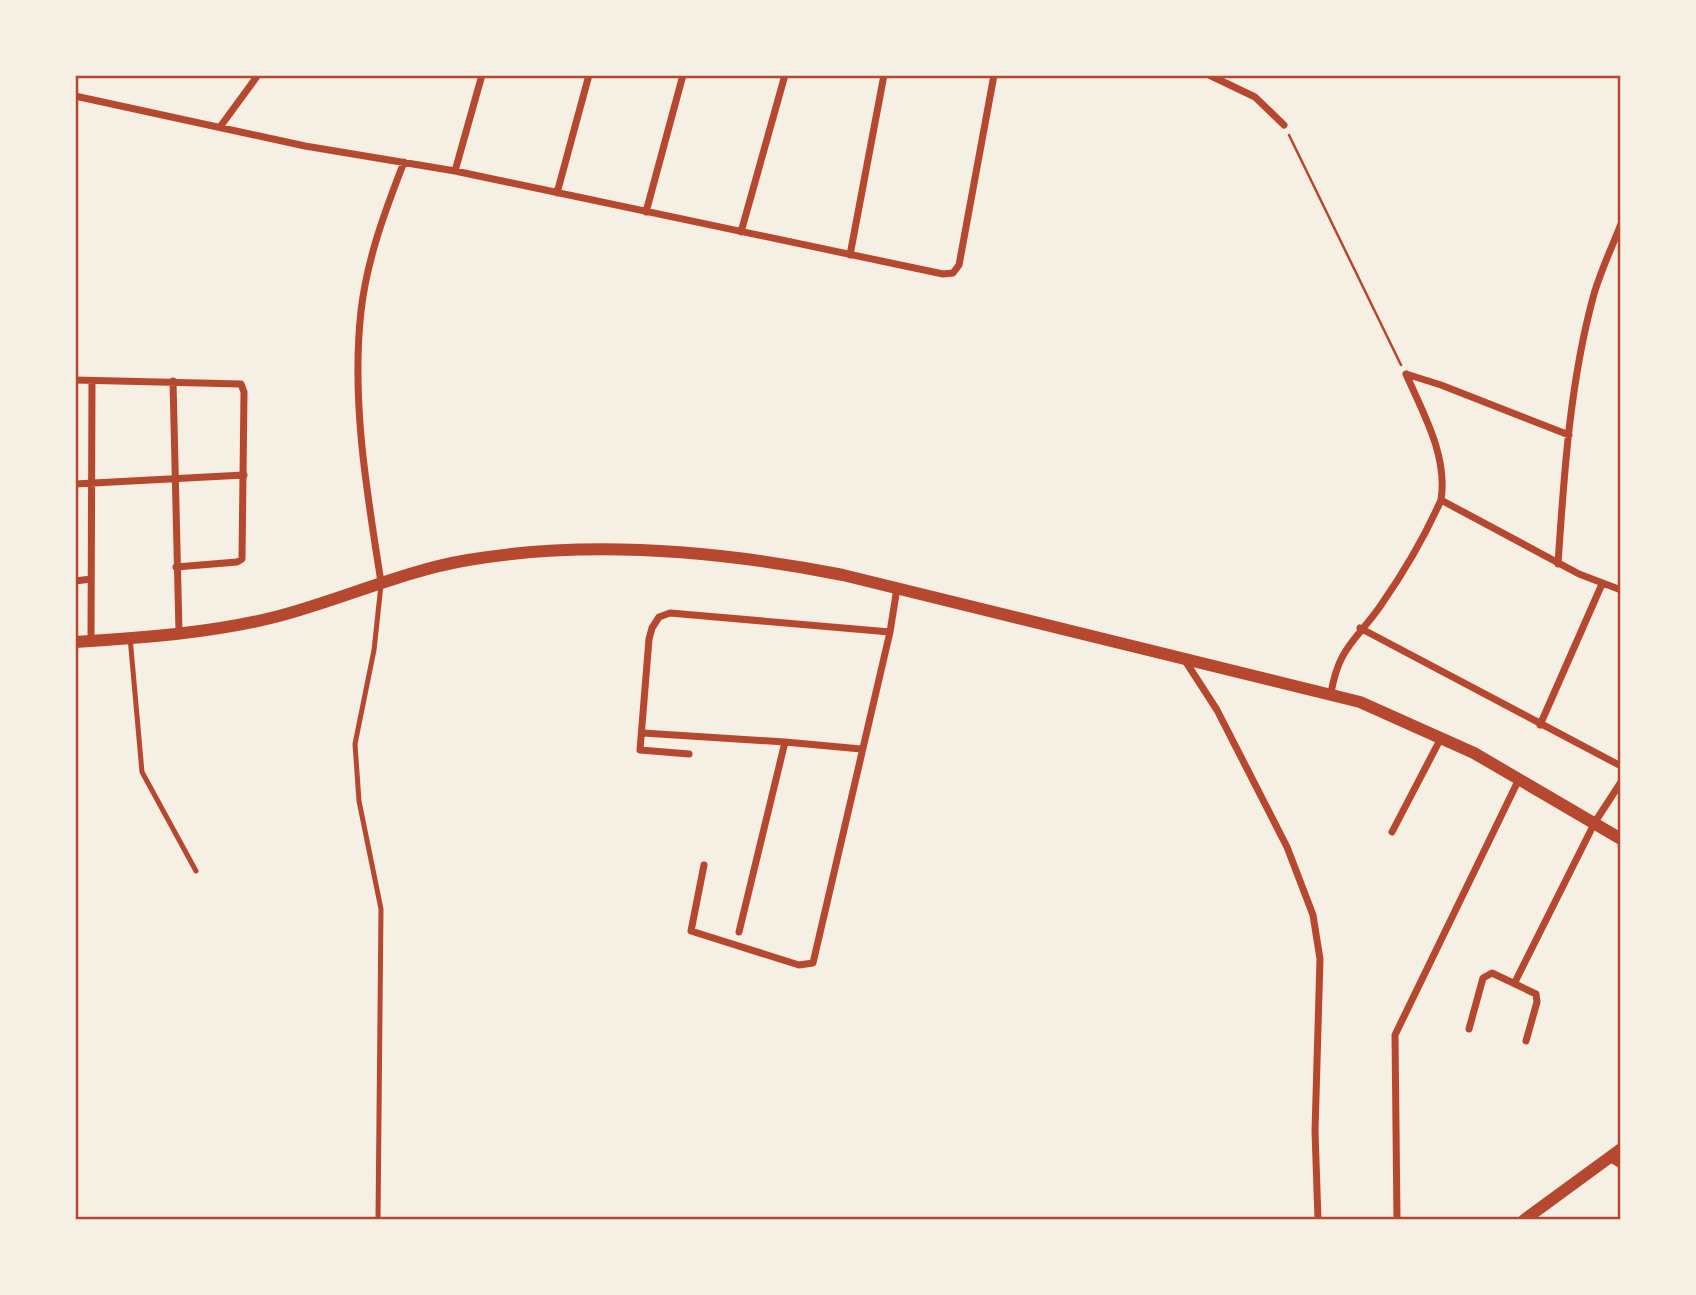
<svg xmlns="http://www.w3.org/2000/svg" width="1696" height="1295" font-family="Signika,sans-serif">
	<rect width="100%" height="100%" fill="#f6efe4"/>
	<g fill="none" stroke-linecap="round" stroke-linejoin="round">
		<!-- path -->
		<path stroke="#b5482f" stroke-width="2.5" d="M 1289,135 L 1401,365"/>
		<!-- service -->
		<path stroke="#b5482f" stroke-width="5" d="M 130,637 L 142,772 L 196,871
			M 378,1220 L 381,909 L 359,801 L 355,744 L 374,650 L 381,585"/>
		<!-- minor -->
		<path stroke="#b5482f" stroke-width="7" d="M 1209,75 L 1255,97 L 1284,125
			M 75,96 L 305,146 L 455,171 L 943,274 L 953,273 L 959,265 L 994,75
			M 220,127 L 258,75
			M 455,171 L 482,75
			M 557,193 L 589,75
			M 646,212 L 683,75
			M 741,232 L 785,75
			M 850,255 L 884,75
			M 1406,374 L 1441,385 L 1569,435
			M 75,380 L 241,384 L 244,392 L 242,559 L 237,562 L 176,567
			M 173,381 L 179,632
			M 75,484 L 244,475
			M 1441,500 L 1579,574 L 1621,590
			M 1558,564 C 1564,474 1570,381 1594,294 C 1601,270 1612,247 1621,224
			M 75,581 L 91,579
			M 381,582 C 367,493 351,401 361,311 C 367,259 385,211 404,162
			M 1360,628 L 1621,766
			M 91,641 L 92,381
			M 1184,659 L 1217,710 L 1287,847 L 1313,915 L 1320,959 L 1315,1131 L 1318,1220
			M 1331,693 C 1339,646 1357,640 1381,605 C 1404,572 1425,536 1441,500 C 1448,456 1423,413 1406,374
			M 1540,725 L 1602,584
			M 643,733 L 785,742
			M 689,754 L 640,750 L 649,639 L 652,628 L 659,617 L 670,613 L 890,632
			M 1392,832 L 1441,738
			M 704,865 L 691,931 L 799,965 L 813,963 L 890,632 L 897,588
			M 739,932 L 785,742 L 861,749
			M 1515,982 L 1595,822 L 1621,782
			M 1469,1029 L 1483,978 L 1492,973 L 1536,994 L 1537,1002 L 1526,1041
			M 1609,1158 L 1621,1165
			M 1397,1220 L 1395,1035 L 1519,779"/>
		<!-- tertiary -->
		<path stroke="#b5482f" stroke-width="12" d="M 75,642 C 141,638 211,633 275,617 C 341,600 402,571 468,560 C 592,539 721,551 843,575 L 1360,702 L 1474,753 L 1621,839
			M 1524,1220 L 1621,1149"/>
	</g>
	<!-- border -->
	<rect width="1696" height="1295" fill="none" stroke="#f6efe4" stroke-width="154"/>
	<rect x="77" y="77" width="1542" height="1141" fill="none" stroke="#b5482f" stroke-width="2.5"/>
</svg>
